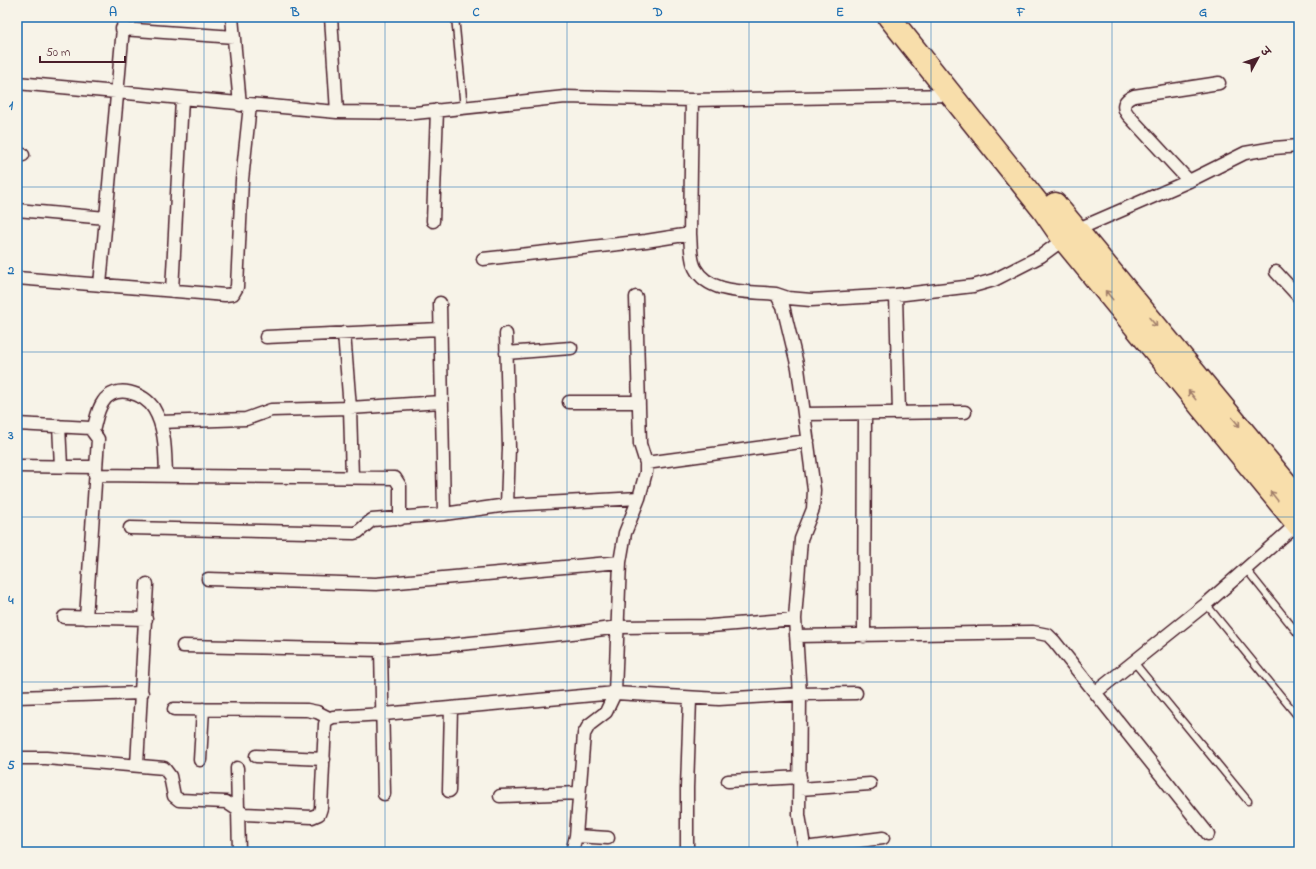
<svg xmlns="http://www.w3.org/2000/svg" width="1316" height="869" font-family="'Indie Flower','Playpen Sans Deva',sans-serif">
	<rect width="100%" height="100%" fill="#f7f3e8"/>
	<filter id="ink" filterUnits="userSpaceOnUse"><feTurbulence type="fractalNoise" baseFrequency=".025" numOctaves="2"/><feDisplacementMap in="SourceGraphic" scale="8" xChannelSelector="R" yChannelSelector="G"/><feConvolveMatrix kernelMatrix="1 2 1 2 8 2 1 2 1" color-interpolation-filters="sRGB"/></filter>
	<g filter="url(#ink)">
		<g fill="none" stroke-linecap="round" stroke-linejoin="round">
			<!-- lane casing -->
			<g stroke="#4a1f2b" stroke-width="9">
				<path id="lane" d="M 455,17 L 464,108
					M 1246,569 L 1299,635
					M 1206,604 L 1299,718
					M 1133,661 L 1248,801"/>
			</g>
			<!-- street casing -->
			<g stroke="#4a1f2b" stroke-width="15">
				<path id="street" d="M 232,17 L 240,105
					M 331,17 L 337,112
					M 122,29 L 234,37
					M 17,83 L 337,112 L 415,113 L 565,97 L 692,100
					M 17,154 L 23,155
					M 1189,181 L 1128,115 C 1121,106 1124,100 1134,96 L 1219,83
					M 17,210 L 106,218
					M 433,221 L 437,110
					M 483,259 L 646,241 L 690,234
					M 1276,272 L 1299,297
					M 17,278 L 225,295 L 233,294 L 237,287 L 242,180 L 250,105
					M 100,285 L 124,17
					M 172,291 L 182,99
					M 776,294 L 788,298 L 811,300 L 896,295 L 973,286 L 994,280 L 1041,256 L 1076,230 L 1189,181 L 1245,153 L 1274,148 L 1299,146
					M 896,295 L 899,413
					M 440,303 L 444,514 L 507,505 L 639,498
					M 344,333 L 350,408 L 352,478
					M 506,334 L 509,448 L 507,505
					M 266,337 L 440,329
					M 506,353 L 571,348
					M 569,402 L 639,402
					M 804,414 L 965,412
					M 160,422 L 246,419 L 271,410 L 350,408 L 441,402
					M 17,424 L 90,428 L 98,439 L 86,618
					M 59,426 L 61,466
					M 93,431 C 96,421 97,410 103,402 C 115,383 145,393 154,409 C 166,429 165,453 166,475
					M 646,463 L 808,441
					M 17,466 L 96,467
					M 95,475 L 395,478 L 400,486 L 400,519
					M 130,528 L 354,533 L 358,532 L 372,520 L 444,514
					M 208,579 L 376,584 L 620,562
					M 64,617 L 146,619
					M 796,636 L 1033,632 L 1048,635 L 1054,641 L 1208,834
					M 864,636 L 865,414
					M 183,646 L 381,650 L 450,645 L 582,632 L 618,627 L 711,626 L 795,619
					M 381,650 L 384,794
					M 1096,692 L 1206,604 L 1297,524
					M 17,697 L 142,693
					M 174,709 L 307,710 L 317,712 L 329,718
					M 256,756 L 324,759
					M 17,758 L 46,758 L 164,768 L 170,776 L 174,796 L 179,800 L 226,802 L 244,814 L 312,817 L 319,814 L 321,808 L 325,724 L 327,720 L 333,717 L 384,714 L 615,693 L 719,699 L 800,694 L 856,693
					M 200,760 L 203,709
					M 137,765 L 147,584
					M 237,768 L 239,852
					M 728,781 L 800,777
					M 800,789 L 870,784
					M 449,791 L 451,708
					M 500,796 L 579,793
					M 576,836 L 608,838
					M 804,848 L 883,838
					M 572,852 L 576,836 L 584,734 L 589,725 L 606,712 L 615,693 L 620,562 L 625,533 L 639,498 L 646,472 L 646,463 L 640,444 L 636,297
					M 687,852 L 687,788 L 690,699
					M 805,852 L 799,815 L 800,694 L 795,619 L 801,539 L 813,509 L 814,490 L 798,368 L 783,306 L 776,294 C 749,291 709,295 695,268 C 690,258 691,245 690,234 L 692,100 L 952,95"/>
			</g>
			<!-- highway casing -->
			<g stroke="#4a1f2b" stroke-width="25">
				<path id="highway" d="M 889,17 L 1044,211 L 1064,240 L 1299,526
					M 1055,204 L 1299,499"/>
			</g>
			<!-- lane -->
			<use href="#lane" stroke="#f7f3e8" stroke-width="6"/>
			<!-- street -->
			<use href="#street" stroke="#f7f3e8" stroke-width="12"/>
			<!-- highway -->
			<use href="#highway" stroke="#f8deab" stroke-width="22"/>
		</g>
		<!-- one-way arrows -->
		<defs><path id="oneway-shaft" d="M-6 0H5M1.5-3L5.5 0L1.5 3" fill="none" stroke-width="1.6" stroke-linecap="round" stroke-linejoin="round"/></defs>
		<g stroke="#a17e6b">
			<use href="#oneway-shaft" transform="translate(1109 295) rotate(-129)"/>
			<use href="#oneway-shaft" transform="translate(1153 322) rotate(50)"/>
			<use href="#oneway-shaft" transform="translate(1192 395) rotate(-129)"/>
			<use href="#oneway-shaft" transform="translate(1236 422) rotate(50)"/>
			<use href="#oneway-shaft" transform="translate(1274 496) rotate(-129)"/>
		</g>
	</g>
	<!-- grid -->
	<path fill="none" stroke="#1f6fb2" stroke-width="1" stroke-opacity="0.55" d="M 204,17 L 204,852M 385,17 L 385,852M 567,17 L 567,852M 749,17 L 749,852M 931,17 L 931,852M 1112,17 L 1112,852M 17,187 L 1299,187M 17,352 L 1299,352M 17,517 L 1299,517M 17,682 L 1299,682"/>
	<!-- margin -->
	<rect width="1316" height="869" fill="none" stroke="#f7f3e8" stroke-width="44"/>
	<!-- north arrow -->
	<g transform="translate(1258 58) rotate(50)" stroke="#f7f3e8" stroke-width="3" paint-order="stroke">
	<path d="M0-3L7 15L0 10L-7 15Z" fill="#4a1f2b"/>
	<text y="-6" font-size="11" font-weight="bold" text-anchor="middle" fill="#4a1f2b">उ</text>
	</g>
	<!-- scale -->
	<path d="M40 56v6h85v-6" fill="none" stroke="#4a1f2b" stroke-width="2"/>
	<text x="46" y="56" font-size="12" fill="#4a1f2b" stroke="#f7f3e8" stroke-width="3" paint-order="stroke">50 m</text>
	<rect x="22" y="22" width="1272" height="825" fill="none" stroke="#1f6fb2" stroke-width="1.5"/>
	<g font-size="13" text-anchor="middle" font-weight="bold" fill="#1f6fb2">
		<text x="113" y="16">A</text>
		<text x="295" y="16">B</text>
		<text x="476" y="16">C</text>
		<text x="658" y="16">D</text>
		<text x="840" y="16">E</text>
		<text x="1021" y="16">F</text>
		<text x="1203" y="16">G</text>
		<text x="11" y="109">1</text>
		<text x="11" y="274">2</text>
		<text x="11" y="439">3</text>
		<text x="11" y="604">4</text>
		<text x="11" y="769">5</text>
	</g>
</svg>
